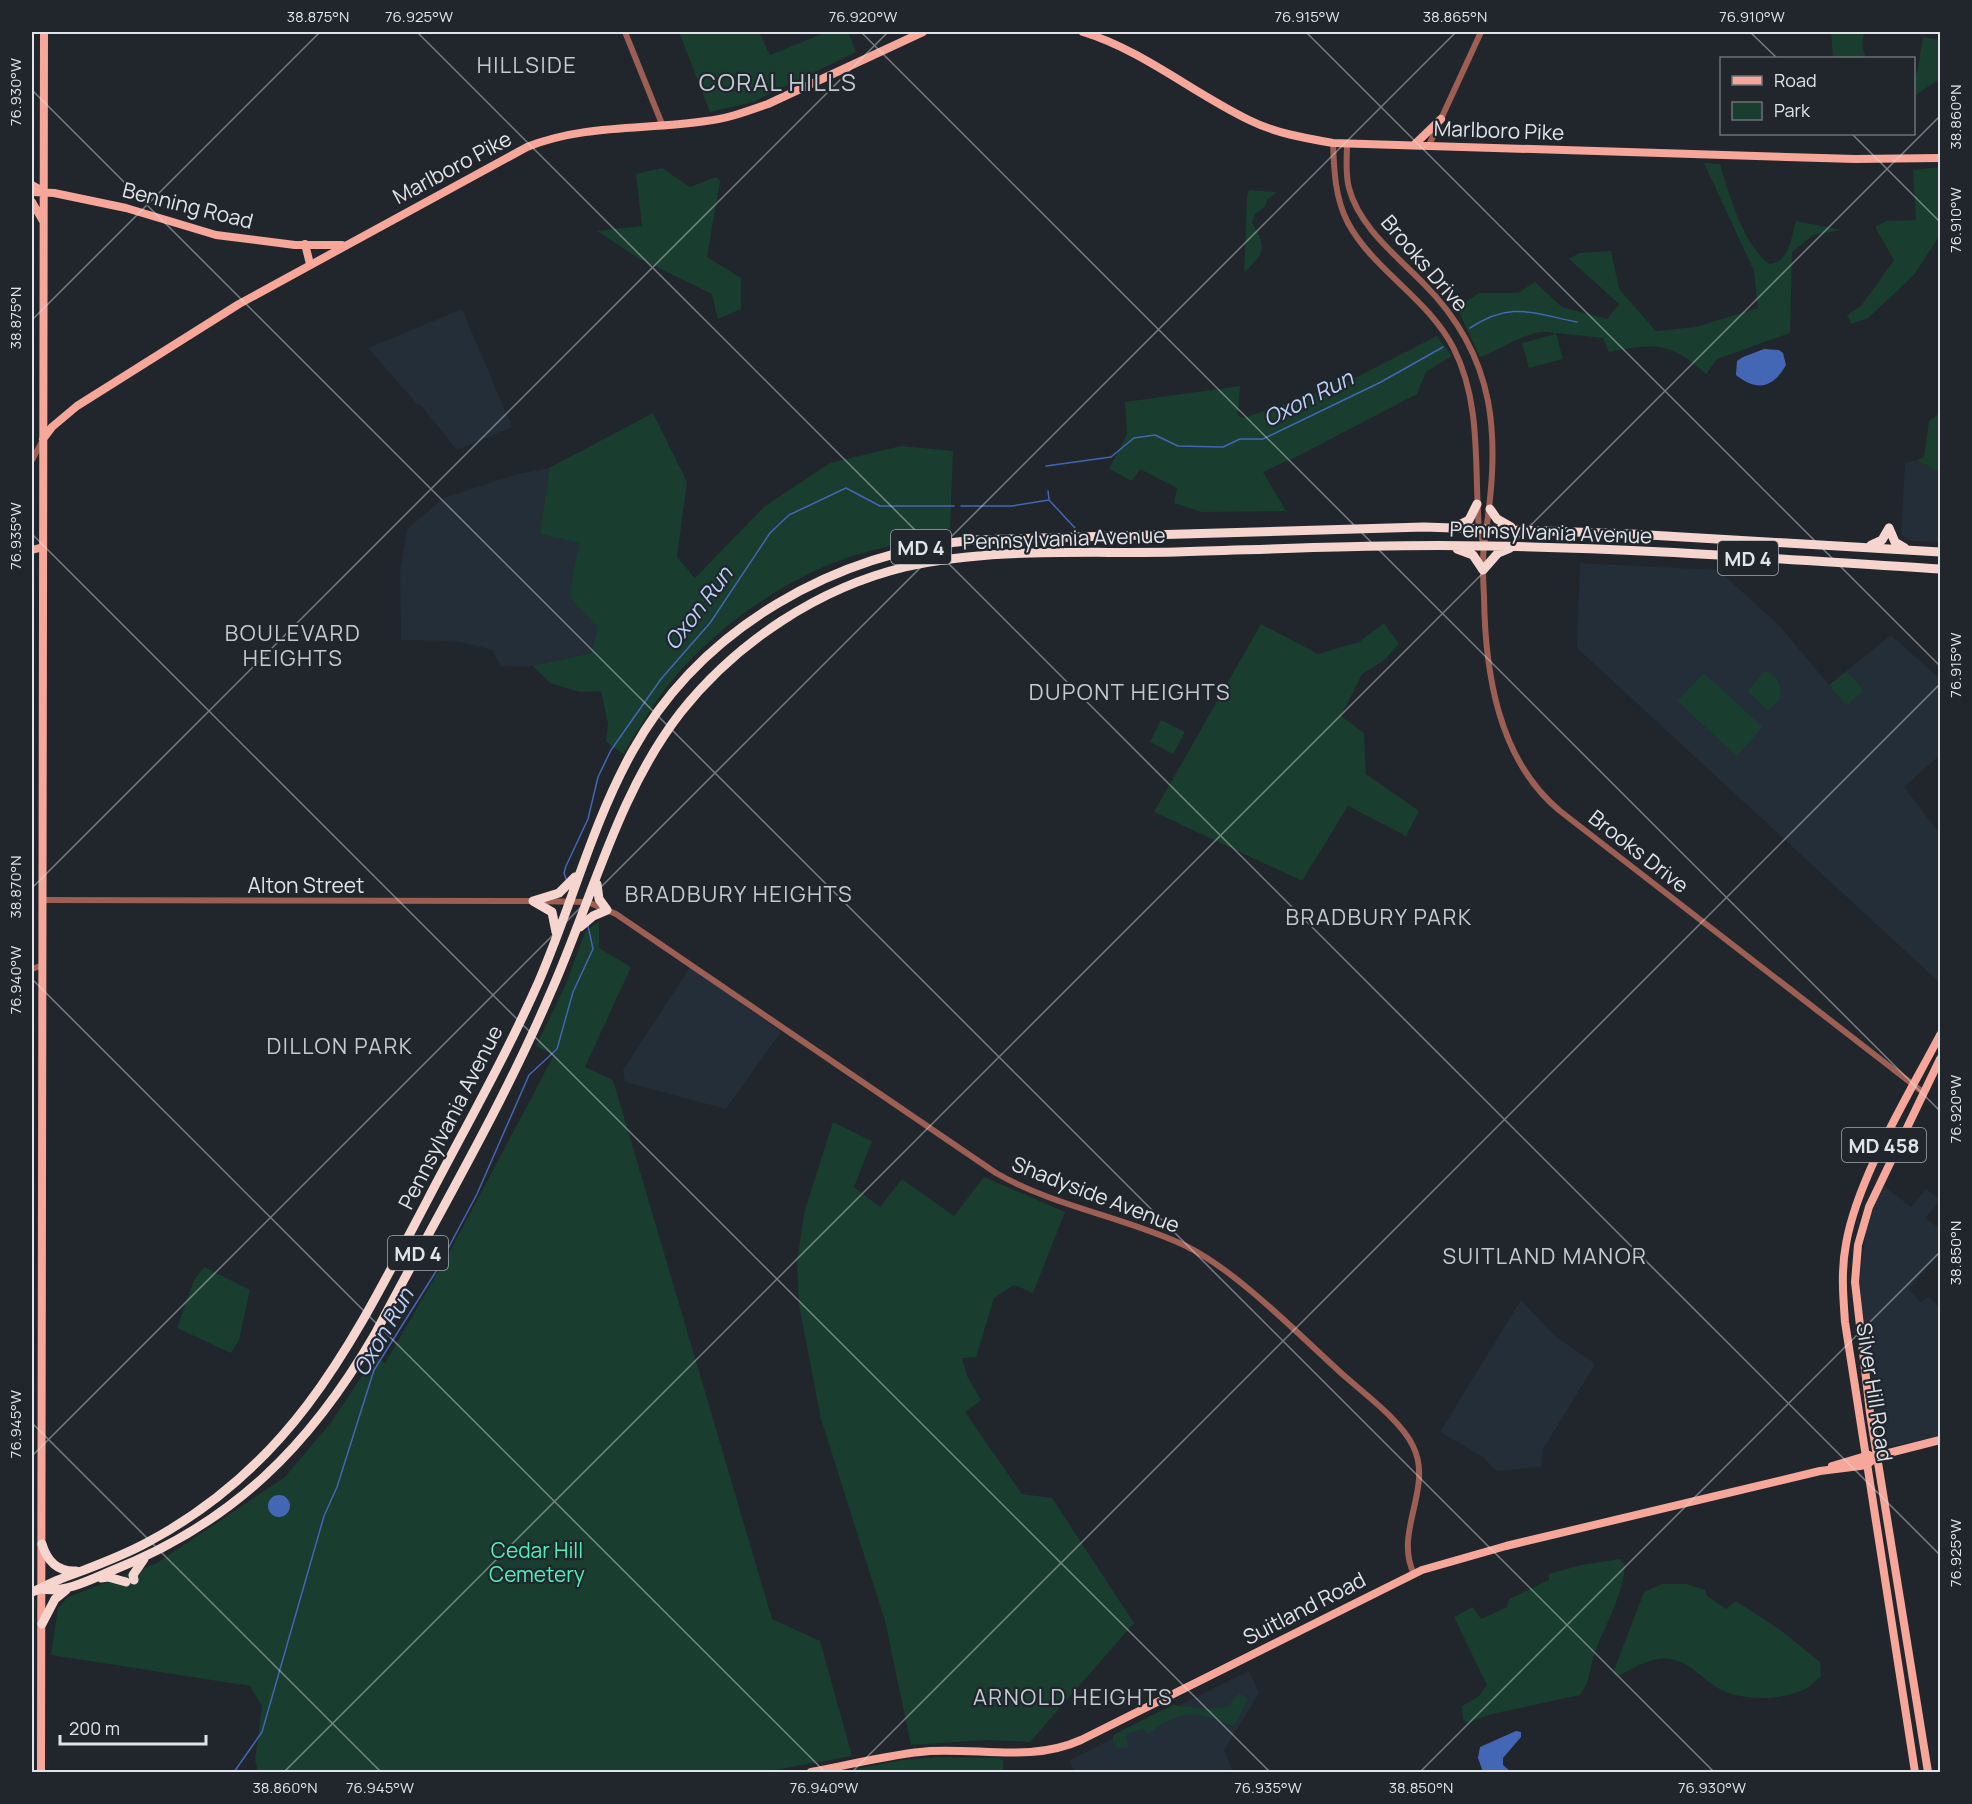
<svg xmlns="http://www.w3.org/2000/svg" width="1972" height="1804" font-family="Manrope,sans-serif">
	<rect width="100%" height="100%" fill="#20262c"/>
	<!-- built -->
	<path fill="#232e39" d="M 462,309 L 512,427 L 457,450 L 420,404 L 418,405 L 368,348 Z
		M 1917,460 L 1940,473 L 1940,542 L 1912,541 L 1901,535 L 1905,463 Z
		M 549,468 L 540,534 L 580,543 L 569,597 L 598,625 L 591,653 L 529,667 L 501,666 L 492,650 L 457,641 L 401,640 L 400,572 L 407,529 L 444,498 L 514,475 Z
		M 1580,563 L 1718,570 L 1779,625 L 1829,685 L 1891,635 L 1940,679 L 1940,755 L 1904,787 L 1940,834 L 1940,983 L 1577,648 Z
		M 690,967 L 781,1032 L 726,1109 L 625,1082 L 623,1070 Z
		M 1883,1185 L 1911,1207 L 1926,1189 L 1940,1199 L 1926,1218 L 1940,1229 L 1940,1251 L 1909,1289 L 1920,1302 L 1929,1297 L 1940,1308 L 1940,1436 L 1894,1446 L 1887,1446 L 1880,1437 L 1862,1316 L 1859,1280 L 1867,1225 Z
		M 1521,1300 L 1556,1337 L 1593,1362 L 1594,1366 L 1543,1449 L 1541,1467 L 1496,1471 L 1483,1457 L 1440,1432 Z
		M 1249,1671 L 1259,1693 L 1224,1750 L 1233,1772 L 1074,1772 L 1070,1760 Z"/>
	<!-- green -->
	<path fill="#193d2e" d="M 679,32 L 759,32 L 770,55 L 827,32 L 848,32 L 856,52 L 753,102 L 710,112 Z
		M 1831,32 L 1864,32 L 1862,46 L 1866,58 L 1833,58 Z
		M 1923,37 L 1940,40 L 1940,79 L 1914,96 L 1914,72 L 1917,73 Z
		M 1704,163 L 1720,164 C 1729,195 1743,244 1769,264 C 1789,263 1791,237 1796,221 L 1842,230 L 1813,235 L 1792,252 L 1790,333 L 1717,359 L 1706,374 C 1671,342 1654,343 1609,352 L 1603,338 L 1556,333 L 1563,359 L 1529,368 L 1522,343 L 1556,334 C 1533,325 1502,350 1480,357 L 1457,308 L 1479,293 L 1518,293 L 1535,282 L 1562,307 L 1607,319 L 1619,304 L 1569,259 L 1579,253 L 1611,251 L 1619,289 L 1656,331 L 1696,327 L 1758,308 L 1754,271 Z
		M 1940,167 L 1940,235 L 1914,275 L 1868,318 L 1851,324 L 1847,315 L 1861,306 L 1894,260 L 1875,227 L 1886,221 L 1916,220 L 1913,170 Z
		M 662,168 L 690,187 L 716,177 L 720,181 L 707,257 L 741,278 L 741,309 L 718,319 L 712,294 L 638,258 L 597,231 L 642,226 L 636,174 Z
		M 1249,190 L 1277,192 L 1267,200 L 1265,207 L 1255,214 L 1252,223 C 1268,248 1264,253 1244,273 L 1247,198 Z
		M 1437,336 L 1452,356 L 1426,372 L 1417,394 L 1298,456 L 1263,472 L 1286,511 L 1202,512 L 1174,503 L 1177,488 L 1140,469 L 1132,481 L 1109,469 L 1127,434 L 1125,402 L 1240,386 L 1238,415 L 1243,418 L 1341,385 Z
		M 653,413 L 687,482 L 677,557 L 695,578 L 765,506 L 830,463 L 901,446 L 953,451 L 950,528 C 908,545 861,549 819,569 C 760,596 702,640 663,692 C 648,712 636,734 623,754 L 606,742 L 608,724 L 601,691 L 580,692 L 550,683 L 533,666 L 591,653 L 598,626 L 569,597 L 579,543 L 540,534 L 549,468 Z
		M 1940,413 L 1940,473 L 1917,460 L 1924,457 L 1929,421 Z
		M 1384,623 L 1399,644 L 1383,661 L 1362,674 L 1341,716 L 1364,733 L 1366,774 L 1419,811 L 1406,836 L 1348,806 L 1302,881 L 1154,812 L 1261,624 L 1318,654 L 1359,642 Z
		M 1765,671 C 1778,676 1783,685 1780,699 L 1768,711 L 1747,691 Z
		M 1847,671 L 1864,691 L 1846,706 L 1829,685 Z
		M 1704,673 L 1763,727 L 1737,756 L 1677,701 Z
		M 1161,720 L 1185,732 L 1173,754 L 1150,742 Z
		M 599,921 L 599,948 L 631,967 L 585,1067 L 613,1080 L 772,1619 L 820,1641 L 852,1756 L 763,1772 L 258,1772 L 255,1760 L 262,1706 L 250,1686 L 51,1655 L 58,1608 L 68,1597 L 157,1563 L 285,1477 L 332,1421 L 375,1356 L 385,1363 L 449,1253 L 554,1055 L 536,1046 L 566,984 L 585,932 Z
		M 833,1122 L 872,1141 L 854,1187 L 880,1207 L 902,1179 L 954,1216 L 984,1177 L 1065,1212 L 1033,1293 L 1014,1285 L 994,1298 L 976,1357 L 962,1358 L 967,1376 L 981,1400 L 965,1412 L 1022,1494 L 1052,1498 L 1134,1623 L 1030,1742 L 987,1740 L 911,1745 L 885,1621 L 821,1419 L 799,1305 L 797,1263 L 804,1213 Z
		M 204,1267 L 250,1290 L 239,1340 L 231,1353 L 177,1328 L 194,1280 Z
		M 1620,1559 L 1625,1565 C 1623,1596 1606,1623 1595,1652 C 1589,1668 1591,1681 1580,1695 L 1492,1714 L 1467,1723 L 1463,1719 L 1462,1706 L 1478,1697 L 1487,1685 L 1454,1617 L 1473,1607 L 1481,1619 L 1507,1607 L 1509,1599 L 1549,1580 L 1549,1574 L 1581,1565 Z
		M 1662,1584 L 1686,1584 L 1705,1590 L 1707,1596 L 1726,1609 L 1736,1601 L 1779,1629 L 1820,1662 L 1821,1676 C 1816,1680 1810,1688 1803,1690 C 1777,1701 1737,1702 1713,1685 C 1699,1675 1689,1662 1670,1659 C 1652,1656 1634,1668 1618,1676 L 1613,1673 L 1644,1592 Z
		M 1239,1693 L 1248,1699 L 1237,1721 L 1232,1726 C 1196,1709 1180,1710 1148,1734 L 1144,1729 L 1126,1734 L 1129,1748 L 1118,1748 L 1113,1742 L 1113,1735 L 1173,1705 L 1207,1709 L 1227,1707 Z
		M 938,1757 L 999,1758 L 1003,1761 L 1003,1772 L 840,1772 L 903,1760 Z"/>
	<!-- water -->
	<path fill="#4367b5" d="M 1764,349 L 1779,350 L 1783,353 L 1786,365 C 1773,388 1757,392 1736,375 L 1737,361 L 1743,357 Z
		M268 1506a11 11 0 1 1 22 0a11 11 0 1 1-22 0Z
		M 1516,1731 L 1521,1732 L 1521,1737 L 1503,1758 L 1503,1765 L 1511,1772 L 1483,1772 L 1478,1758 L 1480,1747 Z"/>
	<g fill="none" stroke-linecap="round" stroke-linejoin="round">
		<!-- stream -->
		<path stroke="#4367b5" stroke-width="1.5" d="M 1470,328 C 1511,301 1531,313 1577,322
			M 1046,466 L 1111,457 L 1134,438 L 1155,435 L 1178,446 L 1223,447 L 1240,439 L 1263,439 L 1381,382 L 1443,347
			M 1048,491 L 1049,499
			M 961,506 L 1012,506 L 1049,500 L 1075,528
			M 566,879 L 564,873 L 566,866 L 588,819 L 598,777 L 611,750 L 661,679 L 710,623 L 770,533 L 789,515 L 846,488 L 880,506 L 954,506
			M 234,1772 L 262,1732 L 324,1516 L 337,1487 L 374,1370 L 435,1273 L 477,1194 L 529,1075 L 557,1049 L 573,992 L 593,949 L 588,926"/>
		<!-- minor -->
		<path stroke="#9d5e53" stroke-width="6" d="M 625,32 L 662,124
			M 1333,143 C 1334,171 1335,198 1348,223 C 1374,271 1428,298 1454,349 C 1482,405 1474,468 1479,529 L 1484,545
			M 1347,143 C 1347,158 1345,174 1349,188 C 1359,227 1397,256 1424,284 C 1457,317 1479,355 1488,401 C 1497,449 1491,498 1484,546 C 1482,562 1483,579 1484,596 C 1485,672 1498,760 1560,811 L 1924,1093
			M 1429,145 L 1481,32
			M 32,460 L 43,440
			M 42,900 L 533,901 L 588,902 L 616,914 L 996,1173 C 1055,1207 1125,1217 1186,1246 C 1238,1272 1296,1332 1340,1372 C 1362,1392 1401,1420 1413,1446 C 1434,1488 1393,1532 1414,1574
			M 32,969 L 43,965"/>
		<!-- major -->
		<path stroke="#f6a799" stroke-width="8" d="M 1083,32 C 1142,50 1193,93 1249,120 C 1275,133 1304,138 1333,143 L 1855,159 L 1940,158
			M 1414,145 L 1441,119
			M 32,185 L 44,192
			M 32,192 L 54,193 L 126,208 L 216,235 L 295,245 L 342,245
			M 32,202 L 43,221
			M 305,244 L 310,264
			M 43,439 L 52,427 L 77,406 L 239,304 L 527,147 C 584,124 646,130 706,121 C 727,119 748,111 768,104 L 923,32
			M 32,550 L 43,547
			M 1832,1466 L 1869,1455
			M 41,1772 L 44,32
			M 811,1772 C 850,1765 890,1754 930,1751 C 981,1748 1032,1762 1081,1740 L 1422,1570 L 1506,1546 L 1820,1471 L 1860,1466 L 1868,1464 L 1877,1456 L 1940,1440
			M 1915,1772 L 1845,1322 C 1843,1295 1841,1270 1846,1244 C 1857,1179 1909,1094 1940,1035
			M 1928,1772 L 1870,1413 L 1855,1282 L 1858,1245 L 1869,1207 L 1940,1059"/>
		<!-- highway -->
		<path stroke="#f5d5ce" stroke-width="9" d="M 1490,509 L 1497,519 L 1511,527
			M 1455,527 L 1469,520 L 1477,504
			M 1889,528 L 1895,542 L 1905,548
			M 1871,545 L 1882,540 L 1889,528
			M 1457,549 L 1473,555 L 1483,570
			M 1483,570 L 1498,553 L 1510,548
			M 533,901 L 559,893 L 575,877
			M 533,901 L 552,912 L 556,932
			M 580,927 L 593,916 L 607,910 L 599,899 L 597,884
			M 42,1544 C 47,1561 58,1572 76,1571
			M 101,1578 L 108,1577 L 126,1582
			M 134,1580 L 133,1575 L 144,1559
			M 42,1589 C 65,1593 90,1580 111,1571 C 233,1523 310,1446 375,1334 C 434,1221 500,1111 550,994 C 592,900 617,794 681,712 C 737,642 818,588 905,567 C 993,547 1087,554 1176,552 C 1280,549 1384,544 1488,546 C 1639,548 1790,560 1940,569
			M 32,1592 C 41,1589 49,1583 58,1580 C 89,1568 119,1558 148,1542 C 295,1464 353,1341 427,1201 C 465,1128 506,1056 539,981 C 572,905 592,824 632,752 C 701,627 836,552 975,540 L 1424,527 L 1632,534 L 1940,552
			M 42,1624 L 55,1599 L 66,1590"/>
	</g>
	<!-- ticks -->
	<path fill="none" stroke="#e0e4e8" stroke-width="1.5" stroke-opacity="0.45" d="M 417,32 L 1940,1555M 861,32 L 1940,1111M 1306,32 L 1940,666M 1750,32 L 1777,58M 32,90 L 1714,1772M 1852,134 L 1940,222M 32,320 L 320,32M 32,534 L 1270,1772M 32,888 L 888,32M 32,979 L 825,1772M 32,1423 L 381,1772M 32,1456 L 1456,32M 284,1772 L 1940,116M 852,1772 L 1940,684M 1420,1772 L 1940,1252"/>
	<g text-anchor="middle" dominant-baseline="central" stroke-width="4.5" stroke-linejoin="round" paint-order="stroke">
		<!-- shield labels -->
		<g fill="#20262c" stroke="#a6abb0" stroke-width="1.5">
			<rect x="891" y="530" width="60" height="34" rx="4.5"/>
			<rect x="1718" y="541" width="60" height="34" rx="4.5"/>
			<rect x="1842" y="1128" width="84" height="34" rx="4.5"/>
			<rect x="388" y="1236" width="60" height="34" rx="4.5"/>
		</g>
		<g font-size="20" font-weight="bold" fill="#e0e4e8">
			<text x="921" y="547">MD 4</text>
			<text x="1748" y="558">MD 4</text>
			<text x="1884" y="1145">MD 458</text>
			<text x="418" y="1253">MD 4</text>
		</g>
		<!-- street labels -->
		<g font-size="21" fill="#e0e4e8" stroke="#20262c">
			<text transform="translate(1499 130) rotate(2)">Marlboro Pike</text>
			<text transform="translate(452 167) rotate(-28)">Marlboro Pike</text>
			<text transform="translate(188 205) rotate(14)">Benning Road</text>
			<text transform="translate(1425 263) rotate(49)">Brooks Drive</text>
			<text transform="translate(1551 532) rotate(2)">Pennsylvania Avenue</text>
			<text transform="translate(1064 538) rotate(-2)">Pennsylvania Avenue</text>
			<text transform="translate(1639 851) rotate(38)">Brooks Drive</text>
			<text x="306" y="885">Alton Street</text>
			<text transform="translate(450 1117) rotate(-63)">Pennsylvania Avenue</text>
			<text transform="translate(1096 1194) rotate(21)">Shadyside Avenue</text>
			<text transform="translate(1875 1392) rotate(81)">Silver Hill Road</text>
			<text transform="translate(1304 1608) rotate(-27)">Suitland Road</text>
		</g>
		<!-- park labels -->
		<g font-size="21" fill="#4df1b6" stroke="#20262c">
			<text x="537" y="1550">Cedar Hill<tspan x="537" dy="24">Cemetery</tspan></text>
		</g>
		<!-- neighbourhood labels -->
		<g font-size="22" letter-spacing="1.5" fill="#c2cad3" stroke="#20262c">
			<text x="527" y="65">HILLSIDE</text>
			<text x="293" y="633">BOULEVARD<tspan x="293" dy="25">HEIGHTS</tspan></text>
			<text x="1130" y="692">DUPONT HEIGHTS</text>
			<text x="739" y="894">BRADBURY HEIGHTS</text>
			<text x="1379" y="917">BRADBURY PARK</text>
			<text x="340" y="1046">DILLON PARK</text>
			<text x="1545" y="1256">SUITLAND MANOR</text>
			<text x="1073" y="1697">ARNOLD HEIGHTS</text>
		</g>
		<!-- water labels -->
		<g font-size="22" font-style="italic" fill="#bbd0fb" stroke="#20262c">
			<text transform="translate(1308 398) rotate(-27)">Oxon Run</text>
			<text transform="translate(698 608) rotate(-53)">Oxon Run</text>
			<text transform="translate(383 1332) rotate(-60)">Oxon Run</text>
		</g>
		<!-- quarter labels -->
		<g font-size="24" letter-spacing="1.5" fill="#c2cad3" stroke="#20262c">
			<text x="778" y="81">CORAL HILLS</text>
		</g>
	</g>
	<!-- border -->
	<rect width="1972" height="1804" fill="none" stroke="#20262c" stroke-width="66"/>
	<!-- legend -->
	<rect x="1720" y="57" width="195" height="78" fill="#20262c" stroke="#6d7277" stroke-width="1.5"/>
	<rect x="1732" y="76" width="30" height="9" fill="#f6a799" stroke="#6d7277" stroke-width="1.5"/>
	<text x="1774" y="87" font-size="18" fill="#e0e4e8">Road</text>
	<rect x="1732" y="102" width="30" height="18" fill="#193d2e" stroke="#6d7277" stroke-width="1.5"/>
	<text x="1774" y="117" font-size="18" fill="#e0e4e8">Park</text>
	<!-- scale -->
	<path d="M60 1735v9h146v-9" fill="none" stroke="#e0e4e8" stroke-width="3"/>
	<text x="69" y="1735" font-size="18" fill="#e0e4e8" stroke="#20262c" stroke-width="4.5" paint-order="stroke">200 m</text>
	<rect x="33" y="33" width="1906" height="1738" fill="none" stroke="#e0e4e8" stroke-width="2"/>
	<g font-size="15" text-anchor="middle" fill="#e0e4e8">
		<text x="318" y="22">38.875°N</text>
		<text x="419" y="22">76.925°W</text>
		<text x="863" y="22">76.920°W</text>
		<text x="1307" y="22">76.915°W</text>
		<text x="1455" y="22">38.865°N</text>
		<text x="1752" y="22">76.910°W</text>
		<text transform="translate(16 92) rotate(-90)" y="5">76.930°W</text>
		<text transform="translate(1956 117) rotate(-90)" y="5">38.860°N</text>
		<text transform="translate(1956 220) rotate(-90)" y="5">76.910°W</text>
		<text transform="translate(16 318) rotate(-90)" y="5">38.875°N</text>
		<text transform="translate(16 536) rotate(-90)" y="5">76.935°W</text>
		<text transform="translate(1956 665) rotate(-90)" y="5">76.915°W</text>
		<text transform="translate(16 887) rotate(-90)" y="5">38.870°N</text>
		<text transform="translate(16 980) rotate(-90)" y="5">76.940°W</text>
		<text transform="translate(1956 1109) rotate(-90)" y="5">76.920°W</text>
		<text transform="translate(1956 1253) rotate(-90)" y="5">38.850°N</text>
		<text transform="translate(16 1424) rotate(-90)" y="5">76.945°W</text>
		<text transform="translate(1956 1553) rotate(-90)" y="5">76.925°W</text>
		<text x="285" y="1793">38.860°N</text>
		<text x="380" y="1793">76.945°W</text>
		<text x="824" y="1793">76.940°W</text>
		<text x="1268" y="1793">76.935°W</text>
		<text x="1421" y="1793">38.850°N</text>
		<text x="1712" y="1793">76.930°W</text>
	</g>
</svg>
